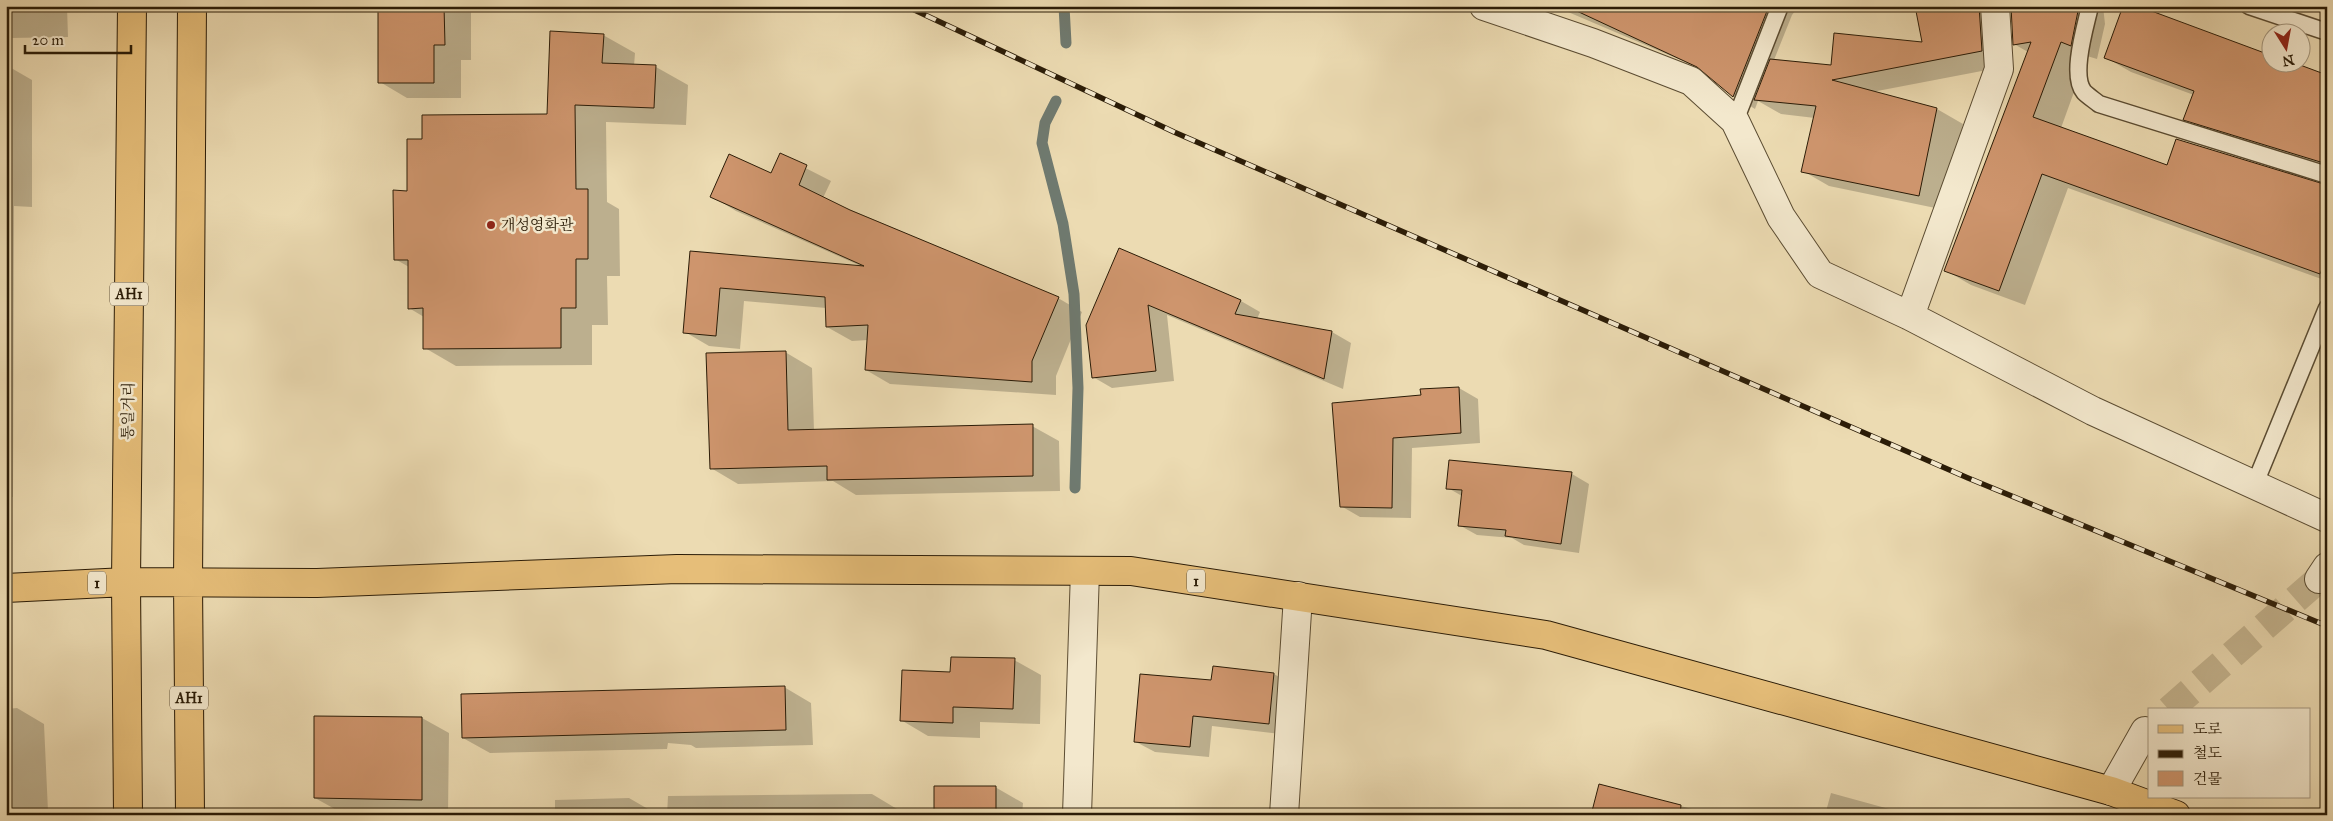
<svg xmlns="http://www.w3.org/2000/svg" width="2333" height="821" font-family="'IM FELL Great Primer','Noto Serif KR',serif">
	<rect width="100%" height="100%" fill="#ecdbb2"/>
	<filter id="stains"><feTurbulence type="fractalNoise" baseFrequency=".004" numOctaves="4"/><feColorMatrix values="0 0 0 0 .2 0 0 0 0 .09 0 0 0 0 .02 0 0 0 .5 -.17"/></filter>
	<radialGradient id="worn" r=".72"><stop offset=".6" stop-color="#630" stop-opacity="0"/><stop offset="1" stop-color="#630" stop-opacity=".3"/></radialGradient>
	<!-- shadow -->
	<path fill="#0003" d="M 6,6 L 67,6 L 68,37 L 11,38 L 6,35 Z
		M 379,6 L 466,6 L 471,9 L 471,60 L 461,60 L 461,98 L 407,98 L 380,82 Z
		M 1554,6 L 1799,6 L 1792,15 L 1774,60 L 1832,67 L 1924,44 L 1917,6 L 2103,6 L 2105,24 L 2097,59 L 2087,56 L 2061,128 L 2168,166 L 2327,185 L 2327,281 L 2068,188 L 2025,305 L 1971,285 L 1945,270 L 2028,52 L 2014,44 L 2012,8 L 2006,15 L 2008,66 L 1872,92 L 1937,109 L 1963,124 L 1945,210 L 1829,186 L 1803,171 L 1815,118 L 1781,114 L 1758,101 L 1755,109 L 1734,96 L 1709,75 L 1683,61 Z
		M 2135,6 L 2270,56 L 2270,62 L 2327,76 L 2327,170 L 2211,134 L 2185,119 L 2194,95 L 2131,72 L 2105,57 Z
		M 603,35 L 635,53 L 634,66 L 656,67 L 688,85 L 686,125 L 606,122 L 607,202 L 619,209 L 620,276 L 607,276 L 608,325 L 592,325 L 592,365 L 456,366 L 425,348 L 424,317 L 409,308 L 409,267 L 395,259 L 409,192 L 423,141 L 548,115 Z
		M 6,65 L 32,80 L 32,207 L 14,206 L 13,497 L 6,497 Z
		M 780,155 L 831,181 L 823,198 L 1058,298 L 1082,312 L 1056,376 L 1056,395 L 890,384 L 866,370 L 868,340 L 852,341 L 827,327 L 826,308 L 744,301 L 740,349 L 709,346 L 685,332 L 691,253 L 861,266 L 736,211 L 711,196 L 771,175 Z
		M 1119,249 L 1241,301 L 1260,312 L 1257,319 L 1332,332 L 1351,343 L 1343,389 L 1167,315 L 1174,381 L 1112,388 L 1093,377 Z
		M 785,352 L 812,368 L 814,431 L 1032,426 L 1059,441 L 1060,491 L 856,495 L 833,481 L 738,484 L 711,468 Z
		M 1459,388 L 1478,399 L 1480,443 L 1412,448 L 1411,518 L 1360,517 L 1341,506 L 1422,397 Z
		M 1451,461 L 1572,474 L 1589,484 L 1579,553 L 1524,545 L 1512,538 L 1477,535 L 1459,525 L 1462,496 L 1448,488 Z
		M 1014,660 L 1041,675 L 1040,724 L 980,722 L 980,738 L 928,736 L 901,720 L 951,673 Z
		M 1214,667 L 1274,674 L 1293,685 L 1288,735 L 1212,726 L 1209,757 L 1155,752 L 1136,742 L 1212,681 Z
		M 784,687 L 811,703 L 813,745 L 696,748 L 691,745 L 668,743 L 667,749 L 490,753 L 463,738 Z
		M 17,708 L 44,724 L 48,811 L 6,813 L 6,709 Z
		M 316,717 L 422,718 L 449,733 L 448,815 L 342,813 L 315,798 Z
		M 1600,785 L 1715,815 L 1593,815 Z
		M 995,787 L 1023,803 L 1022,815 L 935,815 Z
		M 1831,793 L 1911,815 L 1825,815 Z
		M 872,794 L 897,809 L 897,815 L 667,815 L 668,796 Z
		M 629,798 L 648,809 L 647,815 L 555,815 L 555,800 Z"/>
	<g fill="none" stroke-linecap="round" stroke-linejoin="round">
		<!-- stream -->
		<path stroke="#6f7a70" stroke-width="11" d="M 1064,6 L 1066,43
			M 1056,101 L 1045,123 L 1042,143 L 1063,224 L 1074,294 L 1078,388 L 1075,488"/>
	</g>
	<!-- building -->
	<path fill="#ce956d" stroke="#2b1c07" d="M 378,6 L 444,6 L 445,45 L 434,45 L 434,83 L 378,83 Z
		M 1566,6 L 1769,6 L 1733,97 L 1697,67 Z
		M 1915,6 L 1979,6 L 1982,51 L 1832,80 L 1937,108 L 1919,196 L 1801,172 L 1816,106 L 1754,100 L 1770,59 L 1831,65 L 1834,33 L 1922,42 Z
		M 2011,6 L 2079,6 L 2071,46 L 2061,42 L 2033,117 L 2167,165 L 2176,139 L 2327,185 L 2327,255 L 2320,274 L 2042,174 L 1999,291 L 1944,271 L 2031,42 L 2013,45 Z
		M 2123,6 L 2138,6 L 2270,55 L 2270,62 L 2292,62 L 2327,75 L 2327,164 L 2183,120 L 2194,91 L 2104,58 Z
		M 550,31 L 604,34 L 602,63 L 656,65 L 654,108 L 575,105 L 576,189 L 588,189 L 588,259 L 576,259 L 576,308 L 561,308 L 561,348 L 423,349 L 423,308 L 408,309 L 408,260 L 394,260 L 393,190 L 407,191 L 407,139 L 422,139 L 422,115 L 547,114 Z
		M 780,153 L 807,165 L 799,185 L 850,210 L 1059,297 L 1032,361 L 1032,382 L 865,370 L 868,325 L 826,327 L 825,297 L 720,288 L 716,336 L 683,333 L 690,251 L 864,266 L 710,197 L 729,154 L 771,173 Z
		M 1119,248 L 1241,300 L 1235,314 L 1332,331 L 1324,379 L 1148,305 L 1156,371 L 1092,378 L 1086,325 Z
		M 786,351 L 788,430 L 1033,424 L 1033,476 L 827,480 L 827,466 L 710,469 L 706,353 Z
		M 1459,387 L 1461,433 L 1393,438 L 1392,508 L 1340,507 L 1332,403 L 1421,395 L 1420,389 Z
		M 1449,460 L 1572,472 L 1561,544 L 1505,536 L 1506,530 L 1458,526 L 1462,490 L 1446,489 Z
		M 951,657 L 1015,658 L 1013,709 L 953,707 L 953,723 L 900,721 L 902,670 L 950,672 Z
		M 1213,666 L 1274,673 L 1269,724 L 1193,716 L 1190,747 L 1134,742 L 1140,674 L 1211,680 Z
		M 785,686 L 786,730 L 462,738 L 461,694 Z
		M 314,716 L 422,717 L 422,800 L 314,798 Z
		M 1599,784 L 1681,805 L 1680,815 L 1591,815 Z
		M 934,786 L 996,786 L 996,815 L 934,815 Z"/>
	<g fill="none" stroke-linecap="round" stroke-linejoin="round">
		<!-- minor-tunnel -->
		<path stroke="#c5b590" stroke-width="28" stroke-dasharray="28 14" stroke-linecap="butt" d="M 2169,710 L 2319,579"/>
		<!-- service casing -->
		<g stroke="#5b4c32" stroke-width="19">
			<path id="service" d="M 2090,6 C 2086,25 2070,75 2084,92 C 2088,96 2094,100 2099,104 L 2327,175
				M 2249,6 L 2327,32
				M 1735,121 L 1780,6
				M 2254,486 L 2327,308"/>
		</g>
		<!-- minor casing -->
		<g stroke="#5b4c32" stroke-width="30">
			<path id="minor" d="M 1484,6 L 1593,43 L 1691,81 L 1735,121 L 1781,217 L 1820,274 L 1910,316 L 2093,411 L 2327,518
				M 1910,316 L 1999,69 L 1995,6
				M 2319,579 L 2327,567
				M 2111,791 L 2145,731
				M 1077,815 L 1085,571
				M 1284,815 L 1298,596"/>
		</g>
		<!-- primary casing -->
		<g stroke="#2b1c07" stroke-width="30">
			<path id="primary" d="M 6,588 L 126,582 L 317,583 L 677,569 L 1131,571 L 1546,635 L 2111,791 L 2176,815
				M 128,815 L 126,582 L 132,6
				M 190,815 L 188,582 L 192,6"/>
		</g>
		<!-- service -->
		<use href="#service" stroke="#f3e8cd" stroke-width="16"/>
		<!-- minor -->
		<use href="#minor" stroke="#f3e8cd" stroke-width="28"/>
		<!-- primary -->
		<use href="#primary" stroke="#e6be79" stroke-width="28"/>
		<!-- rail casing -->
		<g stroke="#2b1c07" stroke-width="5.5">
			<path id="rail" d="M 906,6 L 1174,132 L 1968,478 L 2327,626"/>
		</g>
		<!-- rail -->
		<use href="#rail" stroke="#f3e8cd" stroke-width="4" stroke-dasharray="11" stroke-linecap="butt"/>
	</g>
	<!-- markers -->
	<circle fill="#8f2418" stroke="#f3e8cd" stroke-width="2" cx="491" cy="225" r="5"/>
	<g text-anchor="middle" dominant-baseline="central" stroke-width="5" stroke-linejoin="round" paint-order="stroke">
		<!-- shield labels -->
		<g fill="#f3e8cd" stroke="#675942" stroke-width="1">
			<rect x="110" y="282.5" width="38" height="23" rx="4"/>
			<rect x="1187" y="569.5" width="18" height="23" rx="4"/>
			<rect x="88" y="571.5" width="18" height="23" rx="4"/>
			<rect x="170" y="686.5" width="38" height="23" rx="4"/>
		</g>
		<g font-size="14" font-weight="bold" fill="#2b1c07">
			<text x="129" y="294">AH1</text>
			<text x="1196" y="581">1</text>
			<text x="97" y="583">1</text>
			<text x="189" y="698">AH1</text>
		</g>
		<!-- poi labels -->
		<g font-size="15" fill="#2b1c07" stroke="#f3e8cd" text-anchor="start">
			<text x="501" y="225">개성영화관</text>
		</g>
		<!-- street labels -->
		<g font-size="15" fill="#2b1c07" stroke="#f3e8cd">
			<text transform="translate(128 411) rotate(-89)">통일거리</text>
		</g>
	</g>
	<!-- margin -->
	<rect width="2333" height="821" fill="none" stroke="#ecdbb2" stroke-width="25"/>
	<rect x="8" y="8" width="2318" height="806" fill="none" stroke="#2b1c07" stroke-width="2.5"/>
	<rect x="12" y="12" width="2308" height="796" fill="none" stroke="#2b1c07"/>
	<!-- legend -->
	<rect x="2148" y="708" width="162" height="90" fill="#f3e8cd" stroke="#a3967e"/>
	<rect x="2158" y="725" width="25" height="8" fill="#e6be79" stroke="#a3967e"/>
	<text x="2193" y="734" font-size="15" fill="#2b1c07">도로</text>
	<rect x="2158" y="750" width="25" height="8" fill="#2b1c07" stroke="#a3967e"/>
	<text x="2193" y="758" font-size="15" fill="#2b1c07">철도</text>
	<rect x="2158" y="771" width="25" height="15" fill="#ce956d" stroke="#a3967e"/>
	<text x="2193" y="784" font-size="15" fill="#2b1c07">건물</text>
	<!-- north arrow -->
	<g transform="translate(2286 48) rotate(169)"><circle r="24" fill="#f3e8cd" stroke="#a3967e"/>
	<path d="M0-4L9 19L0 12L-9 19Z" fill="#8f2418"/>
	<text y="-8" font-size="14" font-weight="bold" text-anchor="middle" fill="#2b1c07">N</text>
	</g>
	<!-- scale -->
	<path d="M25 45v8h106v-8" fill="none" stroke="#2b1c07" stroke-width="2.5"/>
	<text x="32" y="45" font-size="15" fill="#2b1c07" stroke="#f3e8cd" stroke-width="4" paint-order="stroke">20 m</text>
	<rect width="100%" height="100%" filter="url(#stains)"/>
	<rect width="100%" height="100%" fill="url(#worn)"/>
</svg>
